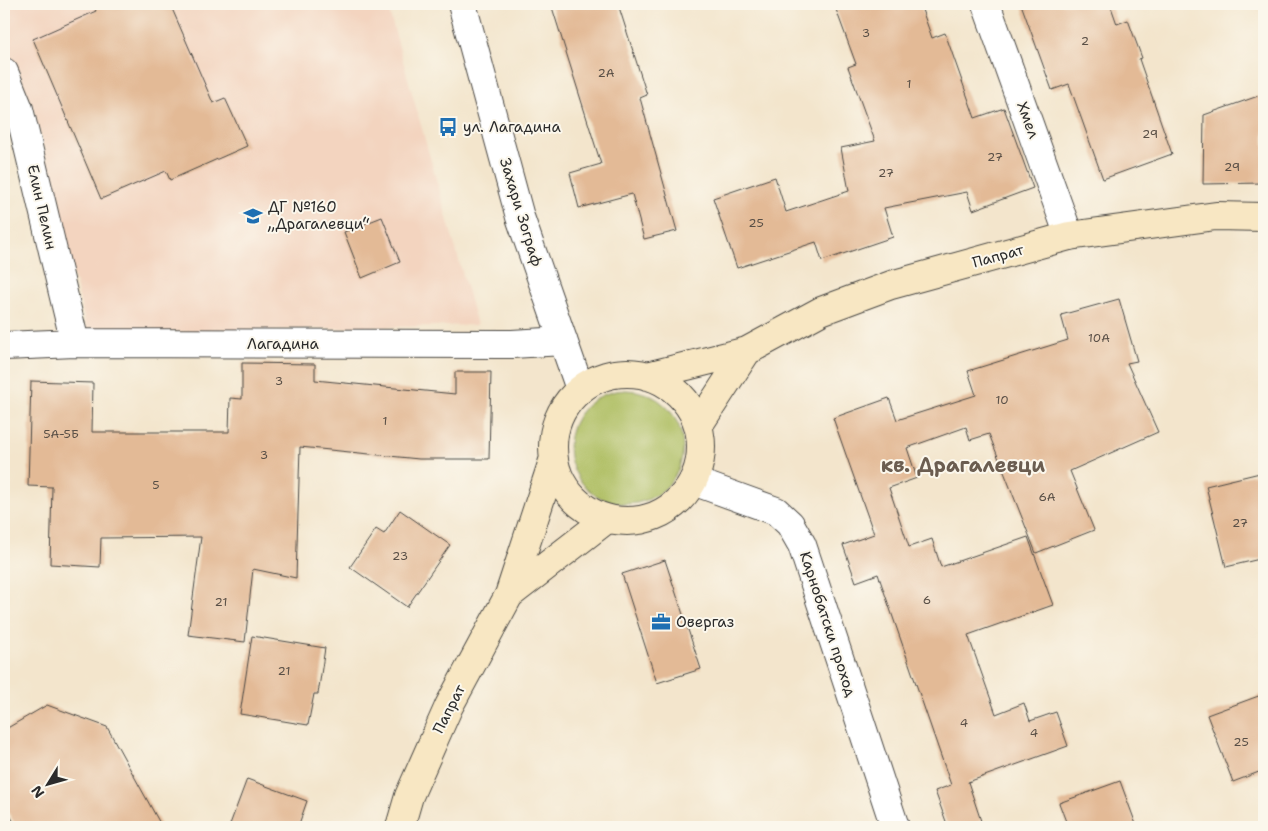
<svg xmlns="http://www.w3.org/2000/svg" width="1268" height="831" font-family="'Shantell Sans',sans-serif">
	<rect width="100%" height="100%" fill="#fbf7ec"/>
	<filter id="ink" filterUnits="userSpaceOnUse"><feTurbulence type="fractalNoise" baseFrequency=".02" numOctaves="2"/><feDisplacementMap in="SourceGraphic" scale="10" xChannelSelector="R" yChannelSelector="G"/><feConvolveMatrix kernelMatrix="1 2 1 2 8 2 1 2 1" color-interpolation-filters="sRGB"/></filter>
	<filter id="wash" filterUnits="userSpaceOnUse"><feTurbulence type="fractalNoise" baseFrequency=".0096" numOctaves="4" result="noise"/><feDisplacementMap in="SourceGraphic" scale="20" xChannelSelector="R" yChannelSelector="G"/><feGaussianBlur stdDeviation="1.12" result="paint"/><feColorMatrix in="noise" values="0 0 0 0 0 0 0 0 0 0 0 0 0 0 0 0 0 1.4 0 .05"/><feComposite in="paint" operator="in"/></filter>
	<g filter="url(#wash)">
		<rect width="100%" height="100%" fill="#f3e5cc"/>
		<!-- built -->
		<path fill="#f3d4bf" d="M 4,4 L 387,4 L 477,325 L 88,334 L 33,107 L 4,41 Z"/>
		<!-- green -->
		<path fill="#adbd60" stroke="#6c7446" d="M569 447a57 57 0 1 1 114 0a57 57 0 1 1-114 0Z"/>
		<g id="blocks">
			<!-- building -->
			<path fill="#e3ba96" d="M 93,4 L 170,4 L 213,103 L 225,98 L 247,146 L 170,180 L 166,171 L 101,199 L 33,39 L 96,11 Z
				M 551,4 L 618,4 L 647,95 L 640,98 L 677,231 L 644,239 L 632,194 L 579,208 L 570,173 L 601,164 Z
				M 834,4 L 920,4 L 932,38 L 945,33 L 975,118 L 1004,108 L 1033,188 L 973,210 L 967,192 L 884,208 L 893,237 L 822,261 L 816,242 L 737,268 L 713,198 L 775,177 L 786,212 L 849,191 L 841,148 L 875,141 L 848,67 L 856,64 Z
				M 1021,4 L 1110,4 L 1117,24 L 1128,20 L 1142,58 L 1139,59 L 1172,154 L 1103,179 L 1069,84 L 1052,90 Z
				M 1264,94 L 1264,183 L 1203,184 L 1204,115 Z
				M 382,217 L 400,262 L 362,278 L 344,232 Z
				M 1119,299 L 1137,361 L 1127,363 L 1158,432 L 1070,471 L 1094,530 L 1036,553 L 989,434 L 970,440 L 966,427 L 907,448 L 917,478 L 889,488 L 909,547 L 932,539 L 941,567 L 1028,537 L 1053,605 L 968,635 L 996,714 L 1024,703 L 1030,721 L 1056,712 L 1068,746 L 968,782 L 981,821 L 963,827 L 948,827 L 935,791 L 951,785 L 878,574 L 856,582 L 843,545 L 874,534 L 833,418 L 889,398 L 897,420 L 976,395 L 968,371 L 1068,340 L 1061,315 Z
				M 242,363 L 315,364 L 315,380 L 455,394 L 455,372 L 491,372 L 489,459 L 419,459 L 300,447 L 296,578 L 253,569 L 245,642 L 188,635 L 201,537 L 101,538 L 100,567 L 50,564 L 52,487 L 28,486 L 31,381 L 93,383 L 92,432 L 229,432 L 230,398 L 242,399 Z
				M 1264,472 L 1264,558 L 1226,567 L 1206,486 Z
				M 400,510 L 450,545 L 407,607 L 350,567 L 376,529 L 384,534 Z
				M 665,560 L 701,669 L 657,683 L 622,574 Z
				M 252,636 L 325,648 L 318,694 L 314,694 L 308,725 L 240,714 Z
				M 1264,694 L 1264,770 L 1233,782 L 1207,715 Z
				M 47,705 L 107,727 L 162,827 L 17,827 L 4,806 L 4,730 Z
				M 247,779 L 307,801 L 298,827 L 229,827 Z
				M 1120,781 L 1137,827 L 1068,827 L 1059,803 Z"/>
		</g>
	</g>
	<g filter="url(#ink)">
		<use href="#blocks" fill-opacity="0" stroke="#494743" stroke-width="1"/>
		<g fill="none" stroke-linecap="round" stroke-linejoin="round">
			<!-- minor casing -->
			<g stroke="#494743" stroke-width="30">
				<path id="minor" d="M 986,4 L 1069,236
					M 4,72 L 19,109 L 75,343
					M 4,346 L 75,343 L 512,344 L 563,341
					M 693,481 L 776,511 L 790,524 L 802,545 L 895,827"/>
			</g>
			<!-- tertiary casing -->
			<g stroke="#494743" stroke-width="30">
				<path id="tertiary" d="M 462,4 L 520,217 L 580,389"/>
			</g>
			<!-- secondary casing -->
			<g stroke="#494743" stroke-width="30">
				<path id="secondary" d="M553 447a74 74 0 1 1 148 0a74 74 0 1 1-148 0Z
					M 647,376 L 747,351 L 821,311 L 891,285 L 1069,236 L 1216,216 L 1264,217
					M 698,426 L 747,351
					M 509,595 L 607,519
					M 400,827 L 409,796 L 449,706 L 509,595 L 553,461"/>
			</g>
			<!-- minor -->
			<use href="#minor" stroke="#fff" stroke-width="28"/>
			<!-- tertiary -->
			<use href="#tertiary" stroke="#fff" stroke-width="28"/>
			<!-- secondary -->
			<use href="#secondary" stroke="#f8e7c3" stroke-width="28"/>
		</g>
	</g>
	<!-- icons -->
	<defs>
		<g id="bus-bare" transform="scale(1.5)"><path d="M-5-6H5V4H4V6H2V4H-2V6H-4V4H-5ZM-3.5-4V0h7V-4ZM-3.5 1.2v1.5H-2V1.2ZM2 1.2v1.5H3.5V1.2Z" fill="#1f6fb2" stroke="#fbf7ec" stroke-width="2.5" paint-order="stroke"/></g>
		<g id="school-bare" transform="scale(1.5)"><path d="M0-5L7-2L0 1L-7-2ZM-4 1L0 2.5L4 1V4Q0 6-4 4Z" fill="#1f6fb2" stroke="#fbf7ec" stroke-width="2.5" paint-order="stroke"/></g>
		<g id="office-bare" transform="scale(1.5)"><path d="M-6-3h4V-5.5h4V-3h4V5H-6ZM-1-4.5V-3h2v-1.5ZM-6 0V1H6V0Z" fill="#1f6fb2" stroke="#fbf7ec" stroke-width="2.5" paint-order="stroke"/></g>
	</defs>
	<g fill-rule="evenodd">
		<use href="#bus-bare" x="448" y="127"/>
		<use href="#school-bare" x="253" y="216"/>
		<use href="#office-bare" x="661" y="622"/>
	</g>
	<g text-anchor="middle" dominant-baseline="central" stroke-width="4" stroke-linejoin="round" paint-order="stroke">
		<!-- number labels -->
		<g font-size="12" fill="#594f46">
			<text x="866" y="33">3</text>
			<text x="1085" y="41">2</text>
			<text x="606" y="73">2А</text>
			<text x="909" y="84">1</text>
			<text x="1150" y="134">29</text>
			<text x="995" y="157">27</text>
			<text x="1232" y="167">29</text>
			<text x="886" y="173">27</text>
			<text x="756" y="223">25</text>
			<text x="1099" y="338">10А</text>
			<text x="279" y="381">3</text>
			<text x="1002" y="400">10</text>
			<text x="385" y="421">1</text>
			<text x="61" y="434">5А-5Б</text>
			<text x="264" y="455">3</text>
			<text x="156" y="485">5</text>
			<text x="1047" y="497">6А</text>
			<text x="1240" y="523">27</text>
			<text x="400" y="556">23</text>
			<text x="927" y="600">6</text>
			<text x="221" y="602">21</text>
			<text x="284" y="671">21</text>
			<text x="964" y="723">4</text>
			<text x="1034" y="733">4</text>
			<text x="1241" y="742">25</text>
		</g>
		<!-- street labels -->
		<g font-size="15" fill="#2b2b2b" stroke="#fbf7ec">
			<text transform="translate(1028 120) rotate(70)">Хмел</text>
			<text transform="translate(42 207) rotate(77)">Елин Пелин</text>
			<text transform="translate(521 212) rotate(73)">Захари Зограф</text>
			<text transform="translate(998 256) rotate(-15)">Папрат</text>
			<text x="283" y="344">Лагадина</text>
			<text transform="translate(828 624) rotate(72)">Карнобатски проход</text>
			<text transform="translate(449 709) rotate(-63)">Папрат</text>
		</g>
		<!-- poi labels -->
		<g font-size="15" fill="#2b2b2b" stroke="#fbf7ec" text-anchor="start">
			<text x="463" y="127">ул. Лагадина</text>
			<text x="268" y="207">ДГ №160<tspan x="268" dy="17">„Драгалевци“</tspan></text>
			<text x="676" y="622">Овергаз</text>
		</g>
		<!-- district labels -->
		<g font-size="20" font-weight="bold" fill="#6b5d50" stroke="#fbf7ec">
			<text x="963" y="465">кв. Драгалевци</text>
		</g>
	</g>
	<!-- margin -->
	<rect width="1268" height="831" fill="none" stroke="#fbf7ec" stroke-width="20"/>
	<!-- north arrow -->
	<g transform="translate(48 784) rotate(233)" stroke="#fbf7ec" stroke-width="4" paint-order="stroke">
	<path d="M0-4L9 19L0 12L-9 19Z" fill="#2b2b2b"/>
	<text y="-8" font-size="14" font-weight="bold" text-anchor="middle" fill="#2b2b2b">N</text>
	</g>
</svg>
